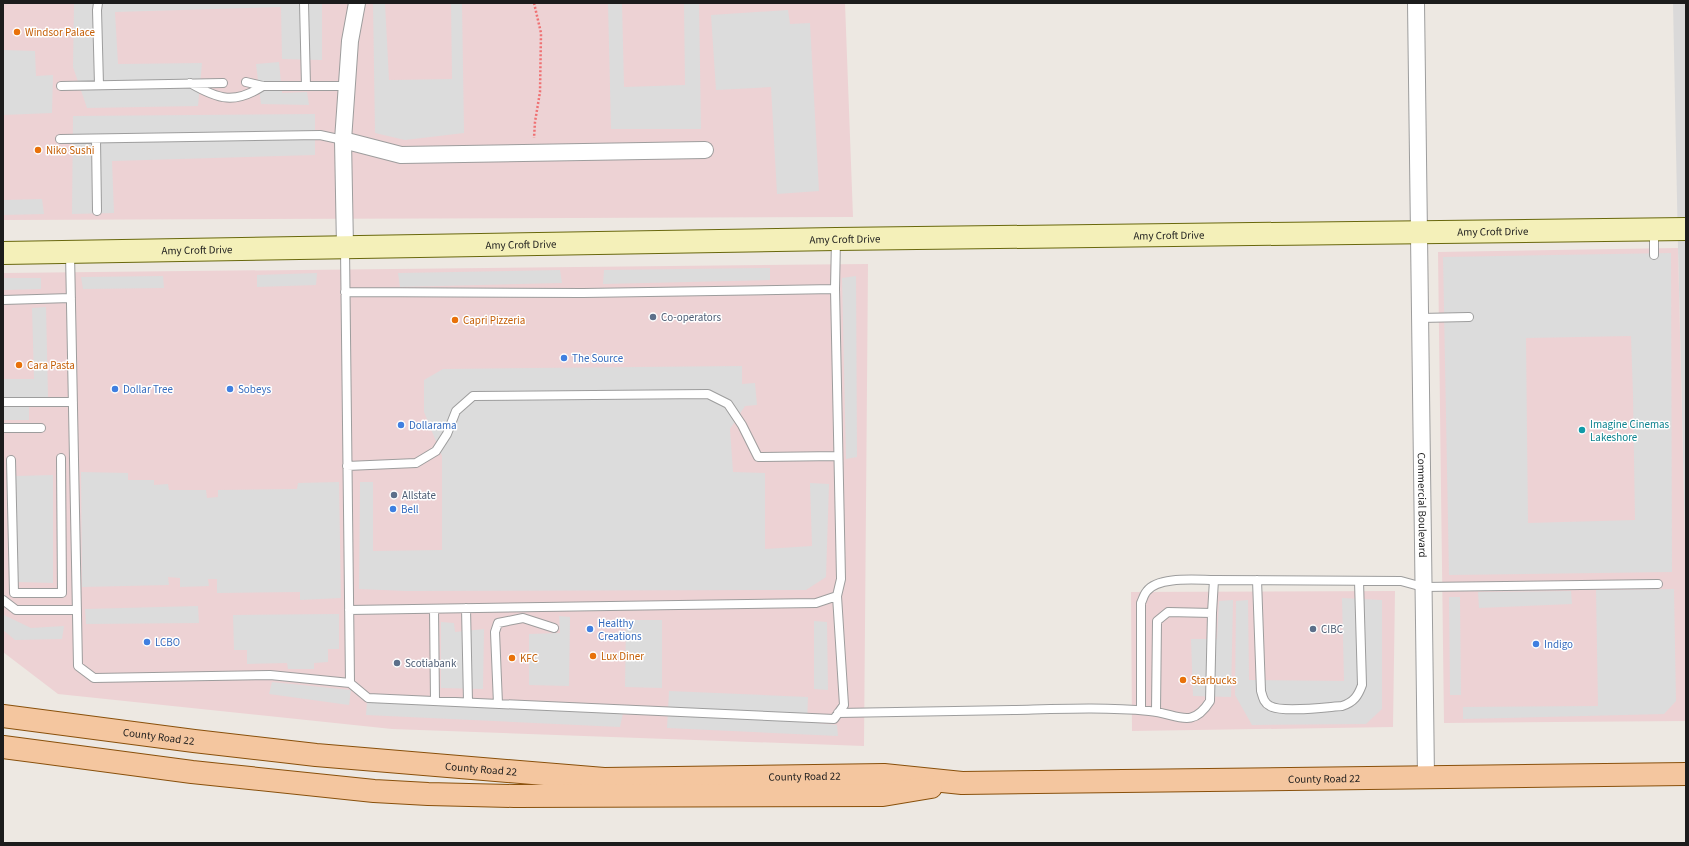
<svg xmlns="http://www.w3.org/2000/svg" width="1689" height="846" font-family="'Source Sans 3',sans-serif">
	<rect width="100%" height="100%" fill="#ede8e2"/>
	<!-- residential -->
	<path fill="#dad9d9" d="M 1673,3 L 1686,3 L 1686,582 L 1678,248 Z"/>
	<!-- commercial -->
	<path fill="#edd2d4" d="M 3,3 L 845,3 L 853,217 L 3,220 Z
		M 1678,248 L 1686,582 L 1686,721 L 1444,723 L 1438,252 Z
		M 868,264 L 864,746 L 392,729 L 58,694 L 3,652 L 3,273 Z
		M 1395,591 L 1393,727 L 1132,731 L 1131,592 Z"/>
	<!-- parking -->
	<path fill="#dcdcdc" fill-rule="evenodd" d="M 74,3 L 322,3 L 322,60 L 282,59 L 281,7 L 115,12 L 118,64 L 202,63 L 198,106 L 87,108 L 73,67 Z
		M 373,3 L 385,3 L 389,80 L 452,79 L 451,3 L 462,3 L 464,133 L 405,140 L 375,133 Z
		M 608,3 L 622,3 L 624,87 L 685,85 L 684,3 L 699,3 L 701,129 L 611,129 Z
		M 788,10 L 790,24 L 810,23 L 819,191 L 777,194 L 771,87 L 716,90 L 711,15 Z
		M 3,50 L 35,51 L 36,76 L 53,75 L 52,113 L 3,115 Z
		M 279,62 L 282,93 L 307,92 L 309,105 L 261,104 L 256,64 Z
		M 315,114 L 315,155 L 112,161 L 114,213 L 72,214 L 73,116 Z
		M 42,199 L 44,214 L 3,215 L 3,200 Z
		M 1671,253 L 1672,572 L 1449,575 L 1443,257 ZM 1631,336 L 1633,395 L 1635,520 L 1528,523 L 1526,338 Z
		M 770,268 L 770,280 L 603,284 L 604,270 Z
		M 560,270 L 562,283 L 400,287 L 398,273 Z
		M 317,273 L 316,285 L 257,287 L 257,275 Z
		M 163,276 L 164,288 L 83,289 L 81,277 Z
		M 856,276 L 857,457 L 846,459 L 842,278 Z
		M 3,278 L 41,278 L 41,289 L 3,290 Z
		M 46,307 L 48,397 L 29,400 L 29,420 L 3,420 L 3,379 L 34,379 L 32,308 Z
		M 742,366 L 742,384 L 755,383 L 757,405 L 745,406 L 730,429 L 733,472 L 765,473 L 765,549 L 812,546 L 810,483 L 829,484 L 826,577 L 806,590 L 406,591 L 359,589 L 360,482 L 373,482 L 373,551 L 442,550 L 442,456 L 424,412 L 424,380 L 443,369 Z
		M 81,472 L 128,473 L 128,480 L 154,480 L 154,485 L 168,484 L 169,490 L 206,490 L 207,498 L 218,497 L 218,490 L 297,489 L 298,483 L 339,482 L 341,598 L 300,600 L 300,592 L 217,593 L 217,579 L 208,579 L 209,586 L 180,587 L 180,578 L 168,577 L 169,585 L 82,587 Z
		M 53,475 L 53,583 L 17,582 L 16,476 Z
		M 3,579 L 4,615 L 31,628 L 64,626 L 62,639 L 15,640 L 3,630 Z
		M 1674,589 L 1676,701 L 1664,714 L 1463,719 L 1463,707 L 1598,706 L 1596,590 Z
		M 1571,591 L 1572,604 L 1479,608 L 1478,592 Z
		M 1449,597 L 1460,597 L 1461,695 L 1450,695 Z
		M 1342,598 L 1382,600 L 1382,709 L 1366,724 L 1252,725 L 1235,695 L 1236,601 L 1248,600 L 1249,680 L 1344,681 Z
		M 1233,600 L 1231,697 L 1193,696 L 1191,639 L 1217,639 L 1219,601 Z
		M 198,606 L 199,623 L 86,624 L 85,609 Z
		M 339,614 L 339,649 L 328,649 L 328,662 L 314,663 L 314,669 L 288,669 L 287,663 L 247,664 L 247,650 L 234,650 L 233,615 Z
		M 559,616 L 570,617 L 569,686 L 529,685 L 529,634 L 560,633 Z
		M 626,620 L 662,620 L 662,688 L 625,687 Z
		M 814,621 L 827,622 L 828,690 L 814,689 Z
		M 441,622 L 454,623 L 455,632 L 484,629 L 483,689 L 441,688 Z
		M 272,682 L 351,690 L 349,705 L 269,694 Z
		M 669,691 L 808,697 L 807,722 L 837,725 L 838,736 L 667,728 Z
		M 367,701 L 623,713 L 620,727 L 366,715 Z"/>
	<g fill="none" stroke-linecap="round" stroke-linejoin="round">
		<!-- lane casing -->
		<g stroke="#9d9d9d" stroke-width="10">
			<path id="lane" d="M 98,3 L 97,10 L 99,85
				M 304,3 L 306,86
				M 246,82 L 263,86 L 347,86
				M 190,83 C 219,100 235,104 263,86
				M 61,86 L 223,83
				M 60,139 L 320,135 L 343,140
				M 96,139 L 97,211
				M 1654,229 L 1654,255
				M 70,253 L 78,666 L 94,678 L 270,675 L 350,683 L 345,249
				M 345,292 L 583,293 L 835,289
				M 3,300 L 71,298
				M 1420,318 L 1469,317
				M 3,402 L 73,402
				M 3,428 L 41,428
				M 11,460 L 14,593 L 62,593 L 61,458
				M 347,466 L 416,463 L 436,451 L 447,434 L 456,411 L 473,396 L 708,394 L 728,404 L 742,425 L 758,457 L 838,456
				M 1257,580 L 1261,691 C 1263,698 1264,703 1270,706 C 1282,713 1327,707 1342,706 C 1354,702 1358,696 1362,685 L 1359,581
				M 3,600 L 16,610 L 77,610
				M 466,608 L 468,702
				M 434,609 L 435,701
				M 349,610 L 816,603 L 837,596 L 841,579 L 835,289 L 836,239
				M 350,683 L 368,698 L 834,719 L 844,705 L 837,596
				M 498,704 L 495,632 L 498,623 L 523,618 L 554,628
				M 1141,710 L 1141,603 C 1143,599 1144,594 1147,591 C 1158,576 1197,580 1214,580
				M 1156,711 L 1157,621 L 1168,612 L 1212,613
				M 838,713 C 896,712 955,711 1013,710 C 1059,709 1104,707 1149,711 C 1177,713 1191,731 1210,701 L 1212,613 L 1214,580 L 1401,581 L 1423,587 L 1658,584"/>
		</g>
		<!-- street casing -->
		<g stroke="#9d9d9d" stroke-width="18">
			<g id="street">
				<path id="s1" d="M 1416,3 L 1426,777"/>
				<path d="M 343,140 L 401,155 L 705,150"/>
				<path d="M 345,247 L 343,140 L 350,41 L 357,3"/>
			</g>
		</g>
		<!-- secondary casing -->
		<g stroke="#69680d" stroke-width="24">
			<g id="secondary">
				<path id="s2" d="M 3,253 L 836,239 L 1686,229"/>
			</g>
		</g>
		<!-- primary casing -->
		<g stroke="#89500b" stroke-width="24">
			<g id="primary">
				<path id="s3" d="M 3,716 L 194,741 L 316,755 L 604,779 L 884,775 L 962,783 L 1686,774"/>
				<path d="M 3,747 L 192,772 L 374,791 L 428,794 L 514,796 L 883,795 L 931,787"/>
			</g>
		</g>
		<!-- path -->
		<path stroke="#ef7173" stroke-width="2.5" stroke-dasharray="2 2" stroke-linecap="butt" d="M 534,3 L 541,33 L 540,92 L 535,122 L 534,138"/>
		<!-- lane -->
		<use href="#lane" stroke="#fff" stroke-width="8"/>
		<!-- street -->
		<use href="#street" stroke="#fff" stroke-width="16"/>
		<!-- secondary -->
		<use href="#secondary" stroke="#f4f0b9" stroke-width="22"/>
		<!-- primary -->
		<use href="#primary" stroke="#f4c69f" stroke-width="22"/>
	</g>
	<!-- markers -->
	<g fill="#e8710a" stroke="#fff" stroke-width="1.5">
		<circle cx="17" cy="32" r="4"/>
		<circle cx="38" cy="150" r="4"/>
		<circle cx="455" cy="320" r="4"/>
		<circle cx="19" cy="365" r="4"/>
		<circle cx="593" cy="656" r="4"/>
		<circle cx="512" cy="658" r="4"/>
		<circle cx="1183" cy="680" r="4"/>
	</g>
	<g fill="#5c6f8a" stroke="#fff" stroke-width="1.5">
		<circle cx="653" cy="317" r="4"/>
		<circle cx="394" cy="495" r="4"/>
		<circle cx="1313" cy="629" r="4"/>
		<circle cx="397" cy="663" r="4"/>
	</g>
	<g fill="#3f7fe0" stroke="#fff" stroke-width="1.5">
		<circle cx="564" cy="358" r="4"/>
		<circle cx="115" cy="389" r="4"/>
		<circle cx="230" cy="389" r="4"/>
		<circle cx="401" cy="425" r="4"/>
		<circle cx="393" cy="509" r="4"/>
		<circle cx="590" cy="629" r="4"/>
		<circle cx="147" cy="642" r="4"/>
		<circle cx="1536" cy="644" r="4"/>
	</g>
	<circle fill="#0f9aa8" stroke="#fff" stroke-width="1.5" cx="1582" cy="430" r="4"/>
	<g text-anchor="middle" dominant-baseline="central" stroke-width="3" stroke-linejoin="round" paint-order="stroke">
		<!-- food labels -->
		<g font-size="11" fill="#c56008" stroke="#fff" text-anchor="start">
			<text x="25" y="32">Windsor Palace</text>
			<text x="46" y="150">Niko Sushi</text>
			<text x="463" y="320">Capri Pizzeria</text>
			<text x="27" y="365">Cara Pasta</text>
			<text x="601" y="656">Lux Diner</text>
			<text x="520" y="658">KFC</text>
			<text x="1191" y="680">Starbucks</text>
		</g>
		<!-- street labels -->
		<g font-size="11" fill="#1c1c1c" stroke="#fff">
			<text stroke="none"><textPath href="#s2" startOffset="1490">Amy Croft Drive</textPath></text>
			<text stroke="none"><textPath href="#s2" startOffset="1166">Amy Croft Drive</textPath></text>
			<text stroke="none"><textPath href="#s2" startOffset="842">Amy Croft Drive</textPath></text>
			<text stroke="none"><textPath href="#s2" startOffset="518">Amy Croft Drive</textPath></text>
			<text stroke="none"><textPath href="#s2" startOffset="194">Amy Croft Drive</textPath></text>
			<text stroke="none"><textPath href="#s1" startOffset="502">Commercial Boulevard</textPath></text>
			<text stroke="none"><textPath href="#s3" startOffset="157">County Road 22</textPath></text>
			<text stroke="none"><textPath href="#s3" startOffset="481">County Road 22</textPath></text>
			<text stroke="none"><textPath href="#s3" startOffset="805">County Road 22</textPath></text>
			<text stroke="none"><textPath href="#s3" startOffset="1325">County Road 22</textPath></text>
		</g>
		<!-- service labels -->
		<g font-size="11" fill="#4e5e75" stroke="#fff" text-anchor="start">
			<text x="661" y="317">Co-operators</text>
			<text x="402" y="495">Allstate</text>
			<text x="1321" y="629">CIBC</text>
			<text x="405" y="663">Scotiabank</text>
		</g>
		<!-- shop labels -->
		<g font-size="11" fill="#366cbe" stroke="#fff" text-anchor="start">
			<text x="572" y="358">The Source</text>
			<text x="123" y="389">Dollar Tree</text>
			<text x="238" y="389">Sobeys</text>
			<text x="409" y="425">Dollarama</text>
			<text x="401" y="509">Bell</text>
			<text x="598" y="623">Healthy<tspan x="598" dy="13">Creations</tspan></text>
			<text x="155" y="642">LCBO</text>
			<text x="1544" y="644">Indigo</text>
		</g>
		<!-- culture labels -->
		<g font-size="11" fill="#0d838f" stroke="#fff" text-anchor="start">
			<text x="1590" y="424">Imagine Cinemas<tspan x="1590" dy="13">Lakeshore</tspan></text>
		</g>
	</g>
	<!-- border -->
	<rect width="1689" height="846" fill="none" stroke="#1c1c1c" stroke-width="8"/>
</svg>
